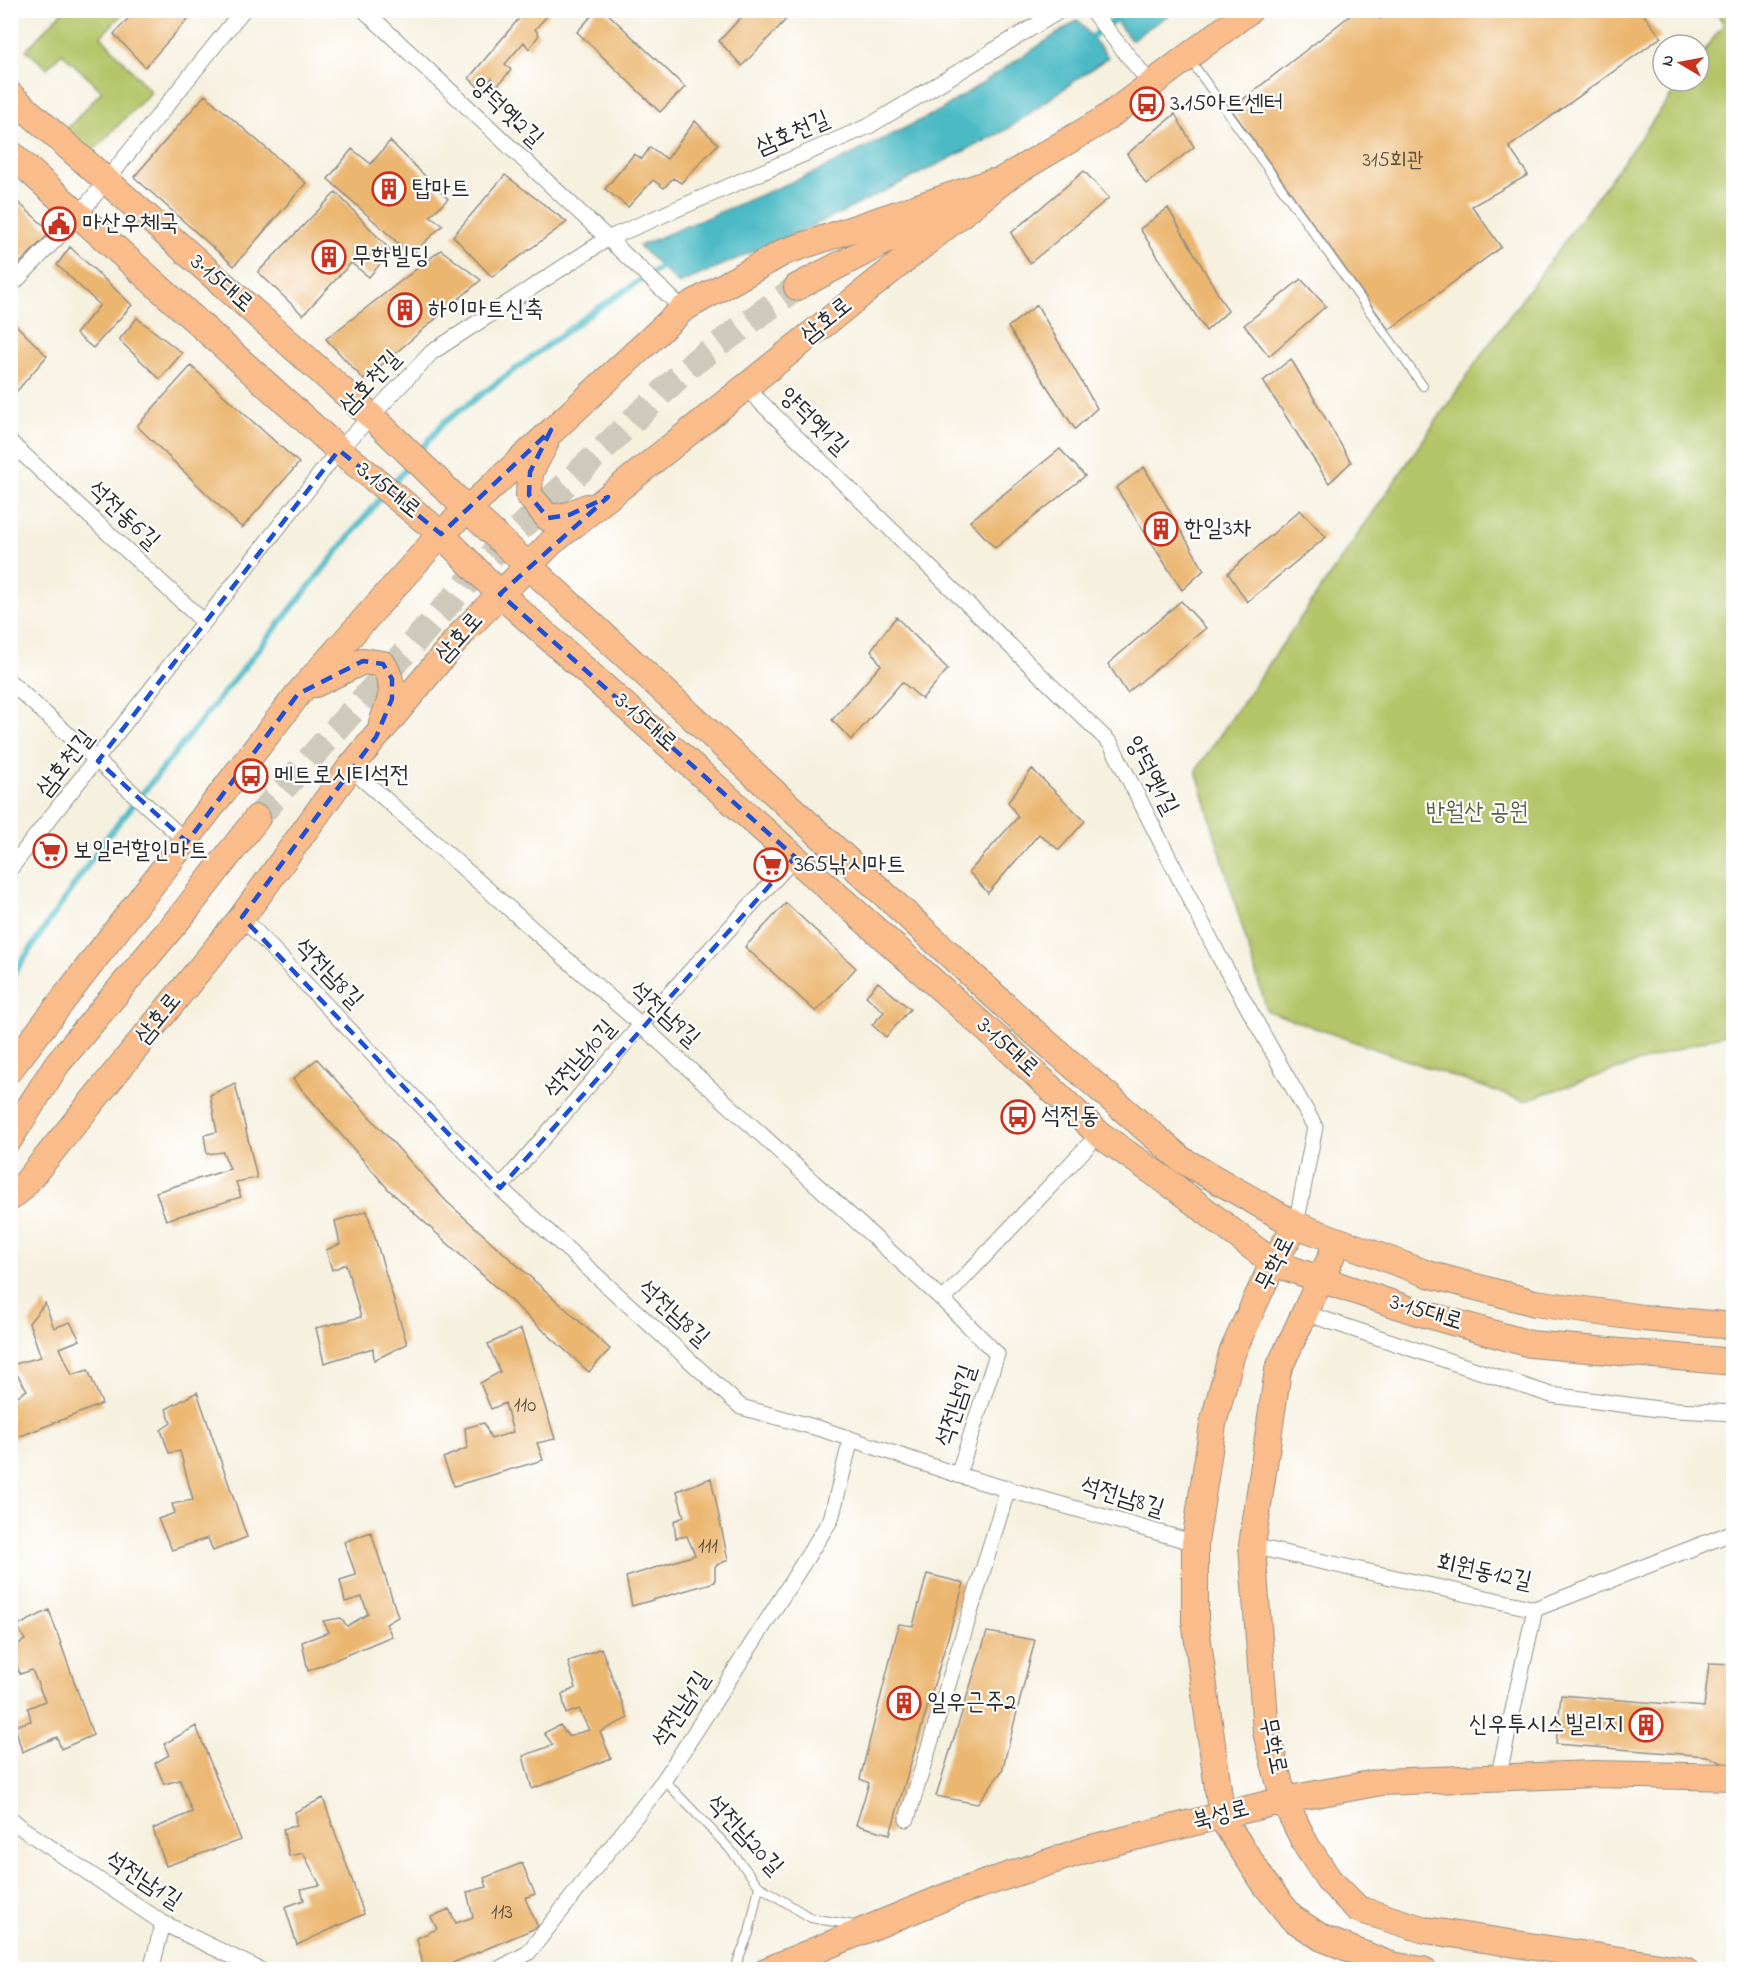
<svg xmlns="http://www.w3.org/2000/svg" width="1744" height="1980" font-family="'Indie Flower','Poor Story',sans-serif">
	<rect width="100%" height="100%" fill="#fff"/>
	<filter id="ink" filterUnits="userSpaceOnUse"><feTurbulence type="fractalNoise" baseFrequency=".0167" numOctaves="2"/><feDisplacementMap in="SourceGraphic" scale="12" xChannelSelector="R" yChannelSelector="G"/><feConvolveMatrix kernelMatrix="1 2 1 2 8 2 1 2 1" color-interpolation-filters="sRGB"/></filter>
	<filter id="wash" filterUnits="userSpaceOnUse"><feTurbulence type="fractalNoise" baseFrequency=".008" numOctaves="4" result="noise"/><feDisplacementMap in="SourceGraphic" scale="24" xChannelSelector="R" yChannelSelector="G"/><feGaussianBlur stdDeviation="1.35" result="paint"/><feColorMatrix in="noise" values="0 0 0 0 0 0 0 0 0 0 0 0 0 0 0 0 0 1.4 0 .05"/><feComposite in="paint" operator="in"/></filter>
	<g filter="url(#wash)">
		<rect width="100%" height="100%" fill="#f6f0df"/>
		<!-- green -->
		<path fill="#b3c568" stroke="#6f784a" stroke-width="1.5" d="M 63,11 L 125,11 L 101,36 L 151,92 L 89,155 L 66,130 L 102,91 L 62,53 L 47,68 L 26,50 Z
			M 1715,11 L 1734,11 L 1733,1031 L 1523,1101 L 1267,1011 L 1196,770 L 1487,347 L 1682,81 L 1699,81 L 1699,58 L 1724,24 Z"/>
		<!-- water -->
		<path fill="#4cbac5" stroke="#3c7278" stroke-width="1.5" d="M 1108,11 L 1174,11 L 1131,40 Z
			M 1078,20 L 1108,57 L 1006,130 L 841,213 L 679,284 L 639,246 L 825,168 L 941,110 Z"/>
		<g fill="none" stroke-linecap="round" stroke-linejoin="round">
			<!-- stream -->
			<path stroke="#4cbac5" stroke-width="6" d="M 1085,42 L 1128,10
				M 419,452 L 444,422 L 595,310 L 667,263
				M 392,485 L 410,463
				M 10,979 L 104,841 L 383,495"/>
		</g>
		<g id="blocks">
			<!-- building -->
			<path fill="#ebb670" d="M 136,10 L 196,10 L 145,67 L 114,34 Z
				M 526,10 L 548,10 L 550,13 L 535,29 L 539,35 L 529,49 L 524,42 L 505,64 L 511,70 L 497,86 L 492,78 L 481,90 L 469,78 Z
				M 597,10 L 604,10 L 685,87 L 660,112 L 577,32 Z
				M 748,10 L 795,10 L 742,66 L 719,41 Z
				M 1357,10 L 1377,10 L 1380,19 L 1393,10 L 1640,10 L 1661,37 L 1509,147 L 1528,175 L 1472,206 L 1501,247 L 1389,330 L 1231,109 Z
				M 205,95 L 306,183 L 234,266 L 134,177 Z
				M 1175,114 L 1194,147 L 1146,184 L 1127,154 Z
				M 695,121 L 718,144 L 681,183 L 673,178 L 664,188 L 653,180 L 628,207 L 605,189 L 634,154 L 642,159 L 650,147 L 667,159 Z
				M 390,141 L 448,199 L 430,216 L 443,225 L 411,255 L 328,179 L 352,149 L 371,164 Z
				M 1084,171 L 1109,198 L 1030,263 L 1011,233 Z
				M 505,175 L 567,222 L 492,277 L 453,236 Z
				M 336,192 L 391,251 L 369,277 L 351,263 L 303,315 L 258,272 Z
				M 10,195 L 51,232 L 10,273 Z
				M 1168,208 L 1228,311 L 1206,331 L 1140,229 Z
				M 70,247 L 132,305 L 93,348 L 76,334 L 100,305 L 57,265 Z
				M 441,250 L 481,280 L 364,380 L 326,339 Z
				M 1301,279 L 1326,306 L 1269,356 L 1244,325 Z
				M 1037,305 L 1097,408 L 1075,429 L 1008,327 Z
				M 137,318 L 182,353 L 160,379 L 119,340 Z
				M 10,319 L 47,356 L 10,399 Z
				M 1291,359 L 1351,462 L 1329,483 L 1263,381 Z
				M 191,366 L 299,463 L 242,528 L 137,426 Z
				M 1060,449 L 1085,476 L 995,548 L 970,521 Z
				M 1144,467 L 1204,570 L 1182,590 L 1116,488 Z
				M 1300,510 L 1326,537 L 1247,602 L 1228,573 Z
				M 1181,601 L 1206,628 L 1127,693 L 1108,664 Z
				M 896,617 L 948,669 L 922,699 L 902,682 L 851,740 L 832,720 L 881,665 L 871,650 Z
				M 1032,769 L 1085,821 L 1059,850 L 1039,834 L 988,893 L 969,872 L 1018,817 L 1008,802 Z
				M 786,903 L 856,968 L 816,1012 L 745,947 Z
				M 878,982 L 910,1009 L 886,1037 L 872,1025 L 884,1012 L 866,996 Z
				M 317,1059 L 446,1201 L 610,1349 L 589,1372 L 389,1190 L 293,1079 Z
				M 235,1083 L 257,1178 L 236,1182 L 241,1197 L 166,1220 L 156,1192 L 230,1169 L 223,1152 L 207,1154 L 204,1135 L 217,1132 L 210,1095 Z
				M 367,1211 L 407,1344 L 374,1360 L 373,1348 L 324,1363 L 316,1328 L 361,1317 L 346,1264 L 332,1270 L 326,1250 L 340,1244 L 335,1221 Z
				M 45,1303 L 54,1328 L 70,1322 L 80,1340 L 60,1348 L 72,1375 L 88,1370 L 102,1404 L 13,1439 L 10,1433 L 10,1401 L 27,1390 L 11,1365 L 41,1357 L 29,1323 Z
				M 521,1329 L 555,1439 L 537,1443 L 543,1460 L 454,1486 L 443,1458 L 467,1448 L 465,1428 L 484,1423 L 491,1439 L 513,1432 L 505,1403 L 491,1409 L 480,1383 L 500,1372 L 488,1344 Z
				M 197,1392 L 247,1537 L 213,1551 L 208,1538 L 172,1550 L 158,1519 L 175,1513 L 172,1504 L 193,1500 L 180,1451 L 169,1453 L 161,1430 L 171,1423 L 166,1409 Z
				M 711,1478 L 728,1560 L 715,1566 L 715,1582 L 632,1606 L 626,1577 L 695,1555 L 687,1536 L 676,1538 L 674,1521 L 684,1517 L 677,1491 Z
				M 371,1532 L 398,1617 L 386,1624 L 392,1636 L 308,1671 L 302,1642 L 329,1632 L 323,1621 L 341,1618 L 347,1626 L 368,1614 L 362,1597 L 345,1602 L 340,1580 L 356,1575 L 344,1542 Z
				M 927,1574 L 964,1583 L 890,1834 L 856,1825 L 869,1783 L 860,1779 L 899,1624 L 913,1626 Z
				M 49,1610 L 93,1735 L 61,1749 L 57,1737 L 22,1752 L 15,1726 L 31,1721 L 28,1708 L 45,1701 L 32,1670 L 20,1674 L 10,1649 L 25,1640 L 17,1626 Z
				M 987,1632 L 1035,1640 L 1002,1771 L 977,1804 L 936,1796 Z
				M 601,1648 L 628,1718 L 600,1732 L 611,1758 L 532,1789 L 523,1756 L 553,1745 L 544,1733 L 560,1725 L 568,1736 L 589,1730 L 579,1709 L 566,1714 L 562,1694 L 576,1688 L 568,1662 Z
				M 1709,1663 L 1734,1664 L 1734,1768 L 1707,1756 L 1556,1744 L 1561,1695 L 1704,1707 Z
				M 196,1726 L 241,1840 L 166,1866 L 153,1829 L 192,1812 L 180,1780 L 164,1784 L 155,1763 L 169,1755 L 164,1744 Z
				M 323,1798 L 364,1914 L 297,1945 L 285,1907 L 304,1900 L 301,1889 L 320,1885 L 303,1853 L 289,1856 L 283,1829 L 296,1826 L 295,1812 Z
				M 522,1863 L 535,1894 L 525,1898 L 538,1927 L 436,1970 L 424,1970 L 417,1938 L 437,1929 L 431,1917 L 449,1909 L 456,1923 L 473,1917 L 467,1892 L 487,1887 L 484,1878 Z"/>
		</g>
	</g>
	<g filter="url(#ink)">
		<use href="#blocks" fill-opacity="0" stroke="#908e85" stroke-width="1.5"/>
		<g fill="none" stroke-linecap="round" stroke-linejoin="round">
			<!-- primary-tunnel -->
			<path stroke="#cdc9bb" stroke-width="26" stroke-dasharray="26 13" stroke-linecap="butt" d="M 257,818 L 492,555 L 692,364 L 797,287"/>
			<!-- lane casing -->
			<g stroke="#908e85" stroke-width="10">
				<path id="lane" d="M 1190,60 L 1423,386
					M 664,1780 L 729,1848 L 759,1886 L 811,1918 L 854,1925
					M 734,1970 L 749,1933 L 759,1886"/>
			</g>
			<!-- street casing -->
			<g stroke="#908e85" stroke-width="17">
				<path id="street" d="M 364,10 L 683,309
					M 1091,10 L 1150,83
					M 10,287 L 78,216 L 243,10
					M 745,387 L 1111,744 L 1220,958 L 1315,1127 L 1296,1225
					M 10,442 L 204,622
					M 10,682 L 187,842
					M 350,768 L 641,1025 L 943,1300 L 997,1354 L 958,1475
					M 10,869 L 339,450 L 432,352 L 607,239 L 869,126 L 1061,10
					M 242,917 L 500,1188 L 741,1407 L 821,1429 L 958,1475 L 1195,1543
					M 500,1188 L 641,1025 L 795,857
					M 943,1300 L 1099,1134
					M 1305,1313 L 1551,1395 L 1658,1409 L 1734,1413
					M 1252,1546 L 1535,1609 L 1734,1532
					M 1498,1778 L 1535,1609
					M 10,1818 L 23,1829 L 163,1923 L 260,1970
					M 907,1819 L 1008,1488
					M 151,1970 L 163,1923
					M 497,1970 L 528,1953 L 664,1780 L 775,1608 L 831,1519 L 851,1439"/>
			</g>
			<!-- primary casing -->
			<g stroke="#908e85" stroke-width="28">
				<path id="primary" d="M 10,95 L 371,416 L 468,510 L 1026,1025 L 1182,1160 L 1296,1225 L 1428,1274 L 1535,1303 L 1643,1318 L 1734,1326
					M 10,153 L 339,450 L 441,534 L 500,594 L 1012,1052 L 1099,1134 L 1176,1188 L 1273,1263 L 1414,1311 L 1530,1344 L 1734,1362
					M 995,184 L 1105,119 L 1250,10
					M 797,287 L 939,213
					M 545,444 L 530,472 L 529,495 L 548,518 L 569,515 L 587,507
					M 315,684 L 363,661 L 383,664 C 397,688 392,698 382,723
					M 10,1069 L 298,694 L 441,534 L 683,309 L 784,252 L 992,182
					M 10,1138 L 57,1064 L 186,910 L 257,818
					M 10,1198 L 21,1189 L 242,917 L 350,768 L 463,632 L 552,542 L 1009,176
					M 1296,1225 L 1273,1263 L 1232,1353 L 1213,1424 L 1195,1543 L 1195,1620 L 1222,1818 L 1265,1884 L 1292,1918 L 1322,1938 L 1391,1965 L 1423,1970
					M 1338,1242 L 1278,1370 L 1252,1546 L 1266,1732 L 1284,1800 L 1306,1845 L 1329,1880 L 1358,1909 L 1425,1930 L 1685,1970
					M 768,1970 L 950,1895 L 1091,1848 L 1284,1800 L 1381,1782 L 1593,1774 L 1734,1777"/>
			</g>
			<!-- lane -->
			<use href="#lane" stroke="#fff" stroke-width="8"/>
			<!-- street -->
			<use href="#street" stroke="#fff" stroke-width="15"/>
			<!-- primary -->
			<use href="#primary" stroke="#fabc8b" stroke-width="26"/>
		</g>
	</g>
	<!-- marked area -->
	<path fill="none" stroke="#1d4ed8" stroke-width="4.5" stroke-dasharray="12 8" stroke-linejoin="round" d="M 551,430 L 530,472 L 529,495 L 548,518 L 569,515 L 608,497 L 500,594 L 795,857 L 500,1188 L 242,917 L 376,737 L 392,699 L 392,679 L 383,664 L 363,661 L 298,694 L 187,842 L 98,761 L 339,450 L 441,534 Z"/>
	<!-- icons -->
	<defs>
		<g id="bus-ring" transform="scale(1.725)"><circle r="9.5" fill="#fff" stroke="#c8321e" stroke-width="1.5"/><path d="M-5-6H5V4H4V6H2V4H-2V6H-4V4H-5ZM-3.5-4V0h7V-4ZM-3.5 1.2v1.5H-2V1.2ZM2 1.2v1.5H3.5V1.2Z" fill="#c8321e"/></g>
		<g id="building-ring" transform="scale(1.725)"><circle r="9.5" fill="#fff" stroke="#c8321e" stroke-width="1.5"/><path d="M-4-6H4V6H1V3H-1V6H-4ZM-2.5-4.3h1.7v1.8h-1.7ZM.8-4.3h1.7v1.8H.8ZM-2.5-1h1.7V.8h-1.7ZM.8-1h1.7V.8H.8Z" fill="#c8321e"/></g>
		<g id="civic-ring" transform="scale(1.725)"><circle r="9.5" fill="#fff" stroke="#c8321e" stroke-width="1.5"/><path d="M-.6-6.5H3V-4.5H.6V-3L4-1V1h2V6H-6V1h2V-1L-.6-3ZM-1.2 2.5V6h2.4V2.5Z" fill="#c8321e"/></g>
		<g id="supermarket-ring" transform="scale(1.725)"><circle r="9.5" fill="#fff" stroke="#c8321e" stroke-width="1.5"/><path d="M-6-5.5h2.5l.6 2H6L4.5 2H-2.5L-4.4-4H-6ZM-1.5 3.2a1.3 1.3 0 1 0 .1 0ZM3 3.2a1.3 1.3 0 1 0 .1 0Z" fill="#c8321e"/></g>
	</defs>
	<g fill-rule="evenodd">
		<use href="#bus-ring" x="1147" y="104"/>
		<use href="#building-ring" x="389" y="189"/>
		<use href="#civic-ring" x="59" y="224"/>
		<use href="#building-ring" x="329" y="257"/>
		<use href="#building-ring" x="405" y="310"/>
		<use href="#building-ring" x="1161" y="529"/>
		<use href="#bus-ring" x="251" y="776"/>
		<use href="#supermarket-ring" x="50" y="851"/>
		<use href="#supermarket-ring" x="771" y="865"/>
		<use href="#bus-ring" x="1018" y="1117"/>
		<use href="#building-ring" x="904" y="1703"/>
		<use href="#building-ring" x="1646" y="1725"/>
	</g>
	<g text-anchor="middle" dominant-baseline="central" stroke-width="4.5" stroke-linejoin="round" paint-order="stroke">
		<!-- number labels -->
		<g font-size="21" fill="#5b4e3c">
			<text x="1393" y="161">315회관</text>
			<text x="525" y="1406">110</text>
			<text x="708" y="1547">111</text>
			<text x="502" y="1913">113</text>
		</g>
		<!-- poi labels -->
		<g font-size="24" fill="#2b2b2b" stroke="#fff" text-anchor="start">
			<text x="1170" y="104">3.15아트센터</text>
			<text x="412" y="189">탑마트</text>
			<text x="82" y="224">마산우체국</text>
			<text x="352" y="257">무학빌딩</text>
			<text x="428" y="310">하이마트신축</text>
			<text x="1184" y="529">한일3차</text>
			<text x="274" y="776">메트로시티석전</text>
			<text x="73" y="851">보일러할인마트</text>
			<text x="794" y="865">365낚시마트</text>
			<text x="1041" y="1117">석전동</text>
			<text x="927" y="1703">일우근주2</text>
			<text x="1623" y="1725" text-anchor="end">신우투시스빌리지</text>
		</g>
		<!-- street labels -->
		<g font-size="24" fill="#2b2b2b" stroke="#fff">
			<text transform="translate(506 113) rotate(43)">양덕옛2길</text>
			<text transform="translate(793 134) rotate(-23)">삼호천길</text>
			<text transform="translate(221 284) rotate(41)">3·15대로</text>
			<text transform="translate(827 321) rotate(-39)">삼호로</text>
			<text transform="translate(371 383) rotate(-47)">삼호천길</text>
			<text transform="translate(813 422) rotate(44)">양덕옛1길</text>
			<text transform="translate(388 491) rotate(39)">3.15대로</text>
			<text transform="translate(123 516) rotate(43)">석전동6길</text>
			<text transform="translate(460 638) rotate(-48)">삼호로</text>
			<text transform="translate(645 723) rotate(42)">3·15대로</text>
			<text transform="translate(66 764) rotate(-52)">삼호천길</text>
			<text transform="translate(1151 776) rotate(62)">양덕옛1길</text>
			<text transform="translate(328 974) rotate(46)">석전남8길</text>
			<text transform="translate(664 1015) rotate(42)">석전남9길</text>
			<text transform="translate(159 1019) rotate(-51)">삼호로</text>
			<text transform="translate(1007 1048) rotate(43)">3·15대로</text>
			<text transform="translate(581 1060) rotate(-49)">석전남10길</text>
			<text transform="translate(1276 1264) rotate(-63)">무학로</text>
			<text transform="translate(1426 1313) rotate(17)">3·15대로</text>
			<text transform="translate(673 1314) rotate(42)">석전남8길</text>
			<text transform="translate(957 1406) rotate(-72)">석전남9길</text>
			<text transform="translate(1122 1498) rotate(17)">석전남8길</text>
			<text transform="translate(1484 1573) rotate(12)">회원동12길</text>
			<text transform="translate(682 1710) rotate(-57)">석전남1길</text>
			<text transform="translate(1272 1746) rotate(78)">무학로</text>
			<text transform="translate(1221 1816) rotate(-15)">북성로</text>
			<text transform="translate(744 1836) rotate(47)">석전남20길</text>
			<text transform="translate(143 1881) rotate(33)">석전남1길</text>
		</g>
		<!-- park labels -->
		<g font-size="24" fill="#5b6140" stroke="#fff">
			<text x="1477" y="813">반월산 공원</text>
		</g>
	</g>
	<!-- margin -->
	<rect width="1744" height="1980" fill="none" stroke="#fff" stroke-width="36"/>
	<!-- north arrow -->
	<g transform="translate(1681 63) rotate(280)"><circle r="28" fill="#ffffff" stroke="#aaaaaa" stroke-width="1.5"/>
	<path d="M0-4.5L10 22L0 15L-10 22Z" fill="#c8321e"/>
	<text y="-9" font-size="16" font-weight="bold" text-anchor="middle" fill="#2b2b2b">N</text>
	</g>
</svg>
